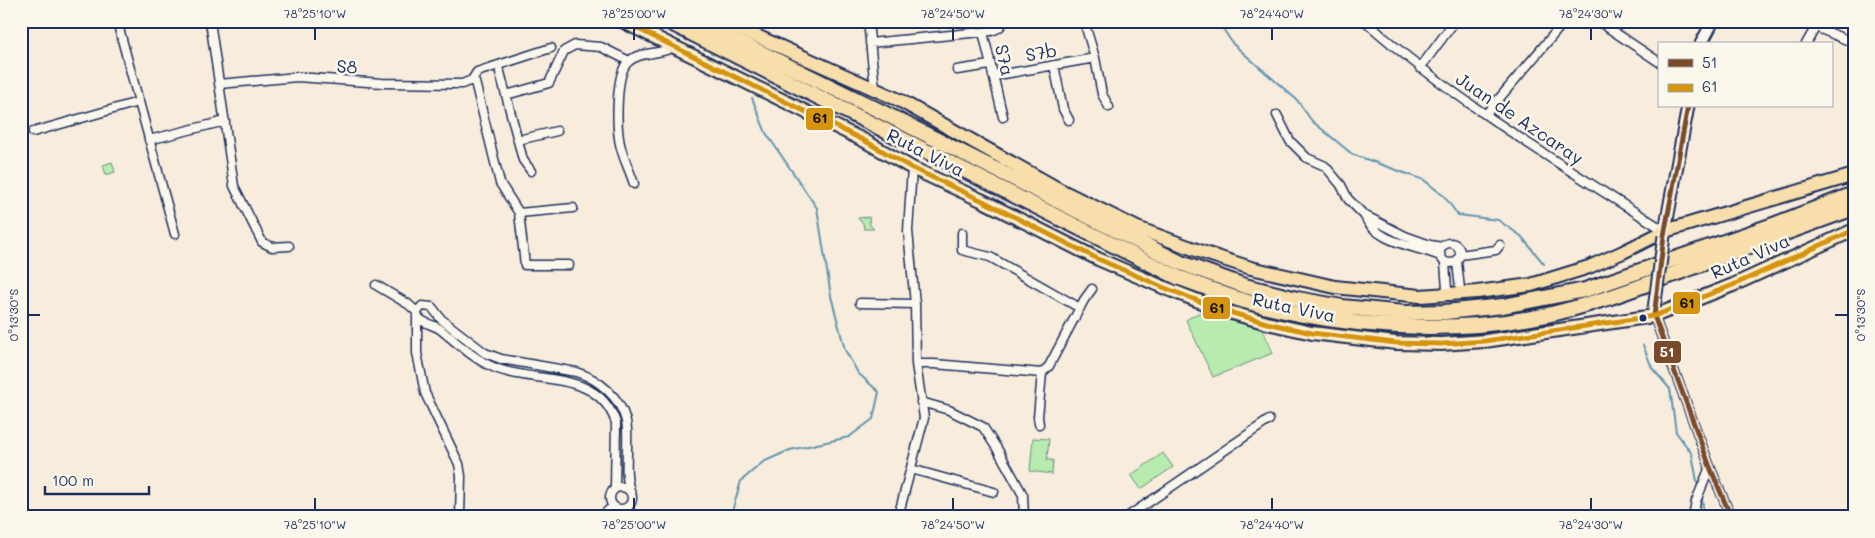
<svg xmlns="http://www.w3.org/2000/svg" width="1875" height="538" font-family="Mali,sans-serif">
	<rect width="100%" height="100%" fill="#f8ecdc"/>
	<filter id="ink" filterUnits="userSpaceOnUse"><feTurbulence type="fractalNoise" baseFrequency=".02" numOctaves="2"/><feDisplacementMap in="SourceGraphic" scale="10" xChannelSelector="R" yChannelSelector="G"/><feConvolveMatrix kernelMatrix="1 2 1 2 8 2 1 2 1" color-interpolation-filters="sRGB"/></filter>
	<g filter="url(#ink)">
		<!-- green -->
		<path fill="#b7ecae" stroke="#698e86" d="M 112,162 L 115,172 L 106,175 L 103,165 Z
			M 869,217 L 870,225 L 874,229 L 864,229 L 863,223 L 859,220 L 858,218 Z
			M 1198,313 L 1262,328 L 1273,353 L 1213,377 L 1186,320 Z
			M 1033,438 L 1049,439 L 1047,460 L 1053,460 L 1052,474 L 1030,471 Z
			M 1163,453 L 1173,467 L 1141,489 L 1131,475 Z"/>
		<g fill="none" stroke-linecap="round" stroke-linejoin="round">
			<!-- stream -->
			<path stroke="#5f96b2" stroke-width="2" d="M 1218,21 L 1233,44 L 1297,100 L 1312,121 L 1352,154 L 1424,180 L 1444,196 L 1458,215 L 1498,220 L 1521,236 L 1544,264
				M 1643,345 L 1652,368 L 1670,389 L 1676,432 L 1692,454 L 1698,487
				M 1702,497 L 1704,517
				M 732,517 L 733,508 L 741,481 L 763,462 L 790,450 L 849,437 L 873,419 L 879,392 L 858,373 L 845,350 L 831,296 L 817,208 L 766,133 L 752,98"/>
			<!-- street casing -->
			<g stroke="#1b2f5e" stroke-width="11">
				<path id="street" d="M 117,21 L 175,234
					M 210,21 L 234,186 L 262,242 L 272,247 L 289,246
					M 868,21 L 875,89
					M 1084,21 L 1095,58 L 1102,94 L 1109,107
					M 1365,21 C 1457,103 1562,165 1665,231
					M 1598,21 L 1659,62
					M 1816,27 L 1854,43
					M 983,32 L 1003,117
					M 870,43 L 991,31 C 997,29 1001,28 1003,21
					M 1806,44 L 1819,21
					M 1054,65 L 1063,109 L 1069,120
					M 1420,68 L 1455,21
					M 957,70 L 990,65
					M 500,72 L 523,160 L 531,171
					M 993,76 L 1095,58
					M 472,80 L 475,82 L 500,183 L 519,213 L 525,265 L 569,265
					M 219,84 L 297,77 L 382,83 L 462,84 L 472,80 L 477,72 L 551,48
					M 506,95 L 549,83 L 564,51 L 575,45 L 601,47 L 629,61
					M 1486,114 L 1565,21
					M 1277,115 L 1290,141 L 1307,158 L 1325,166 L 1341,185 L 1348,199 L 1364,215 L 1405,236 L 1430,245 L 1442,247
					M 33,132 L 138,102
					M 149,140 L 225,121
					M 518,140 L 557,131
					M 634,184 C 630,171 624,160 621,148 C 616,131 615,74 628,62 C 641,50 661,56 675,46
					M 519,213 L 573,208
					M 1364,215 C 1377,244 1414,245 1440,256
					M 962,233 L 962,250 L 990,257 L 1080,308
					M1440 253a10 10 0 1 1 20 0a10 10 0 1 1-20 0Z
					M 1460,255 L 1496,250 L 1500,245
					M 1457,262 L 1460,289 L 1465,292
					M 376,285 L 408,304 L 417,312 L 417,353 L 425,393 L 459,464 L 461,476 L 460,517
					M 1440,295 L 1447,289 L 1445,263
					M 860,303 L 915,304
					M 417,312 L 422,306 L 432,307 L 441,319 L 485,353 L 501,359 L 576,372 C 599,379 620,397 626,421 C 628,431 627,442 627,452 C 627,465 625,478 630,490
					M 417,316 C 423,324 432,324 440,329 C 456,342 474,359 493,367 C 534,385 598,368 616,423 L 615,488
					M 1654,316 L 1710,467 L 1731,517
					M 916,364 L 934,364 L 1042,373
					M 921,402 L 949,410 L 983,427 L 998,450 L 1023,495 L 1024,517
					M 1039,424 L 1038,417 L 1042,373 L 1049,366 L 1084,300 L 1092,289
					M 911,469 L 994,492
					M610 498a11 11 0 1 1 22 0a11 11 0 1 1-22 0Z
					M 627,508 L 632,517
					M 601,517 L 613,506
					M 898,517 L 924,418 L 916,364 L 915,304 L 908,231 L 912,168
					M 1127,517 L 1269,420
					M 1693,517 L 1696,501 L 1710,467"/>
			</g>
			<!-- secondary casing -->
			<g stroke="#1b2f5e" stroke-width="15">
				<path id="secondary" d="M 1701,44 L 1713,21
					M 1664,236 L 1688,106"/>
			</g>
			<!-- primary casing -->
			<g stroke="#1b2f5e" stroke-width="16">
				<path id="primary" d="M 622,21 L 865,141 L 912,168 L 981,200 L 1098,259 L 1165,288 L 1222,310 L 1267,323 L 1312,333 L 1396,343 L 1441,344 L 1485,341 L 1654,316 L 1733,285 L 1854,230
					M 723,21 L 899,100 L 1062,191 L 1137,228 L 1202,252 L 1251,268 L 1335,287 L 1420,296 L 1477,292 L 1531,285 L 1589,267 L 1623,252 L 1665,231 L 1854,175"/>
			</g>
			<!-- highway casing -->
			<g stroke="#1b2f5e" stroke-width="18">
				<path id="highway" d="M 667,21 L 1177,277 C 1198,284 1219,293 1241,300 C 1339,328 1447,336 1547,315 C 1593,305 1636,288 1680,272 C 1738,250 1796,229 1854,208
					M 696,21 L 874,108 L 1181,263 L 1245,286 L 1297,299 L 1342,307 L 1405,313 L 1445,312 L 1503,306 L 1585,290 L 1776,224 L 1854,194"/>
			</g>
			<!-- street -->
			<use href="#street" stroke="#fbf7ec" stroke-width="8"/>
			<!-- secondary -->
			<use href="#secondary" stroke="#fbf7ec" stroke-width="11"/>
			<!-- primary -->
			<use href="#primary" stroke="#f8deab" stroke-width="12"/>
			<!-- highway -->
			<use href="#highway" stroke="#f8deab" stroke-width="14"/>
			<!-- secondary-bridge casing -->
			<g stroke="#1b2f5e" stroke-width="15" stroke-linecap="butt">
				<path id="secondary-bridge" d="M 1654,309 L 1664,236"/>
			</g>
			<!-- secondary-bridge -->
			<use href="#secondary-bridge" stroke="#fbf7ec" stroke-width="11"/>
			<!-- bus-1 casing -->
			<g stroke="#fbf7ec" stroke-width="9">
				<path id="bus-1" d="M 1688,106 L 1664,236 L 1654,316 L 1710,467 L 1731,517"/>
			</g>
			<!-- bus-2 casing -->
			<g stroke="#fbf7ec" stroke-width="9">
				<path id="bus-2" d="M 622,21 L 865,141 L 912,168 L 981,200 L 1098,259 L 1165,288 L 1222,310 L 1267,323 L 1312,333 L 1396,343 L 1441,344 L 1485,341 L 1654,316 L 1733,285 L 1854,230"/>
			</g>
			<!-- bus-1 -->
			<use href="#bus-1" stroke="#7a4b2a" stroke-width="5"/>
			<!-- bus-2 -->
			<use href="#bus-2" stroke="#d6940e" stroke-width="5"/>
		</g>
	</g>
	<!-- ticks -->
	<path fill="none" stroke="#1b2f5e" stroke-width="2" d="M 315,28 L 315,40M 634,28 L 634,40M 953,28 L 953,40M 1272,28 L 1272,40M 1591,28 L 1591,40M 28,315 L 40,315M 1835,315 L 1848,315M 315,498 L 315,510M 634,498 L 634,510M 953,498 L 953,510M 1272,498 L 1272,510M 1591,498 L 1591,510"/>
	<!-- markers -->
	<circle fill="#1b2f5e" stroke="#fbf7ec" stroke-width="2" cx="1643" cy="318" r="4.5"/>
	<g text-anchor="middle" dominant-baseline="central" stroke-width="5" stroke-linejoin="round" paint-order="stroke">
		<!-- street labels -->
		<g font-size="18" fill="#1b2f5e" stroke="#fbf7ec">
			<text transform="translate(1041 52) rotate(-10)">S7b</text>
			<text transform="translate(1005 60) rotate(77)">S7a</text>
			<text transform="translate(347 66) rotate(3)">S8</text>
			<text transform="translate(1520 118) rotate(34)">Juan de Azcaray</text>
			<text transform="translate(926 152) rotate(27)">Ruta Viva</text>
			<text transform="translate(1750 256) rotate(-24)">Ruta Viva</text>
			<text transform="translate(1294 307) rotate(12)">Ruta Viva</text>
		</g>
	</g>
	<g stroke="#fbf7ec" stroke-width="2">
		<rect x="805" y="107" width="29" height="24" rx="5" fill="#d6940e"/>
		<rect x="1672" y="291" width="29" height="24" rx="5" fill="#d6940e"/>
		<rect x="1202" y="296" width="29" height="24" rx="5" fill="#d6940e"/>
		<rect x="1653" y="340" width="29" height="24" rx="5" fill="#7a4b2a"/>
	</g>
	<g font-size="14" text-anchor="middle" font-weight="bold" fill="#fff">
		<text x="1667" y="357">51</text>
	</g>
	<g font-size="14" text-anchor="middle" font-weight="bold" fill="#111">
		<text x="820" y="123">61</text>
		<text x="1687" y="308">61</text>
		<text x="1217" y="313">61</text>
	</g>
	<!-- margin -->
	<rect width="1875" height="538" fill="none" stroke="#fbf7ec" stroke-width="55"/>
	<!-- legend -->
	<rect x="1658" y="42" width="175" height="65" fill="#fbf7ec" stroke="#a1a7b3"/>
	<rect x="1668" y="59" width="25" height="8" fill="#7a4b2a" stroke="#a1a7b3"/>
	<text x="1702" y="68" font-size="15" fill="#1b2f5e">51</text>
	<rect x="1668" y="84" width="25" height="8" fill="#d6940e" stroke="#a1a7b3"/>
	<text x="1702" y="92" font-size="15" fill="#1b2f5e">61</text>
	<!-- scale -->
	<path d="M45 486v8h104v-8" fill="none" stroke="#1b2f5e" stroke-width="2.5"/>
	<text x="52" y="486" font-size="15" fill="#1b2f5e" stroke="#fbf7ec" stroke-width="4" paint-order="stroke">100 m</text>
	<rect x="28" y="28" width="1820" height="482" fill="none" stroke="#1b2f5e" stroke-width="2"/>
	<g font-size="12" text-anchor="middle" fill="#1b2f5e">
		<text x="315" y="18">78°25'10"W</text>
		<text x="634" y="18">78°25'00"W</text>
		<text x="953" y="18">78°24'50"W</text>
		<text x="1272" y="18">78°24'40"W</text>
		<text x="1591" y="18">78°24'30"W</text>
		<text transform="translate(14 315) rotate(-90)" y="4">0°13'30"S</text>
		<text transform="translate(1861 315) rotate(-90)" y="4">0°13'30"S</text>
		<text x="315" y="529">78°25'10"W</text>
		<text x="634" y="529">78°25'00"W</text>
		<text x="953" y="529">78°24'50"W</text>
		<text x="1272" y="529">78°24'40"W</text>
		<text x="1591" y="529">78°24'30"W</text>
	</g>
</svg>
